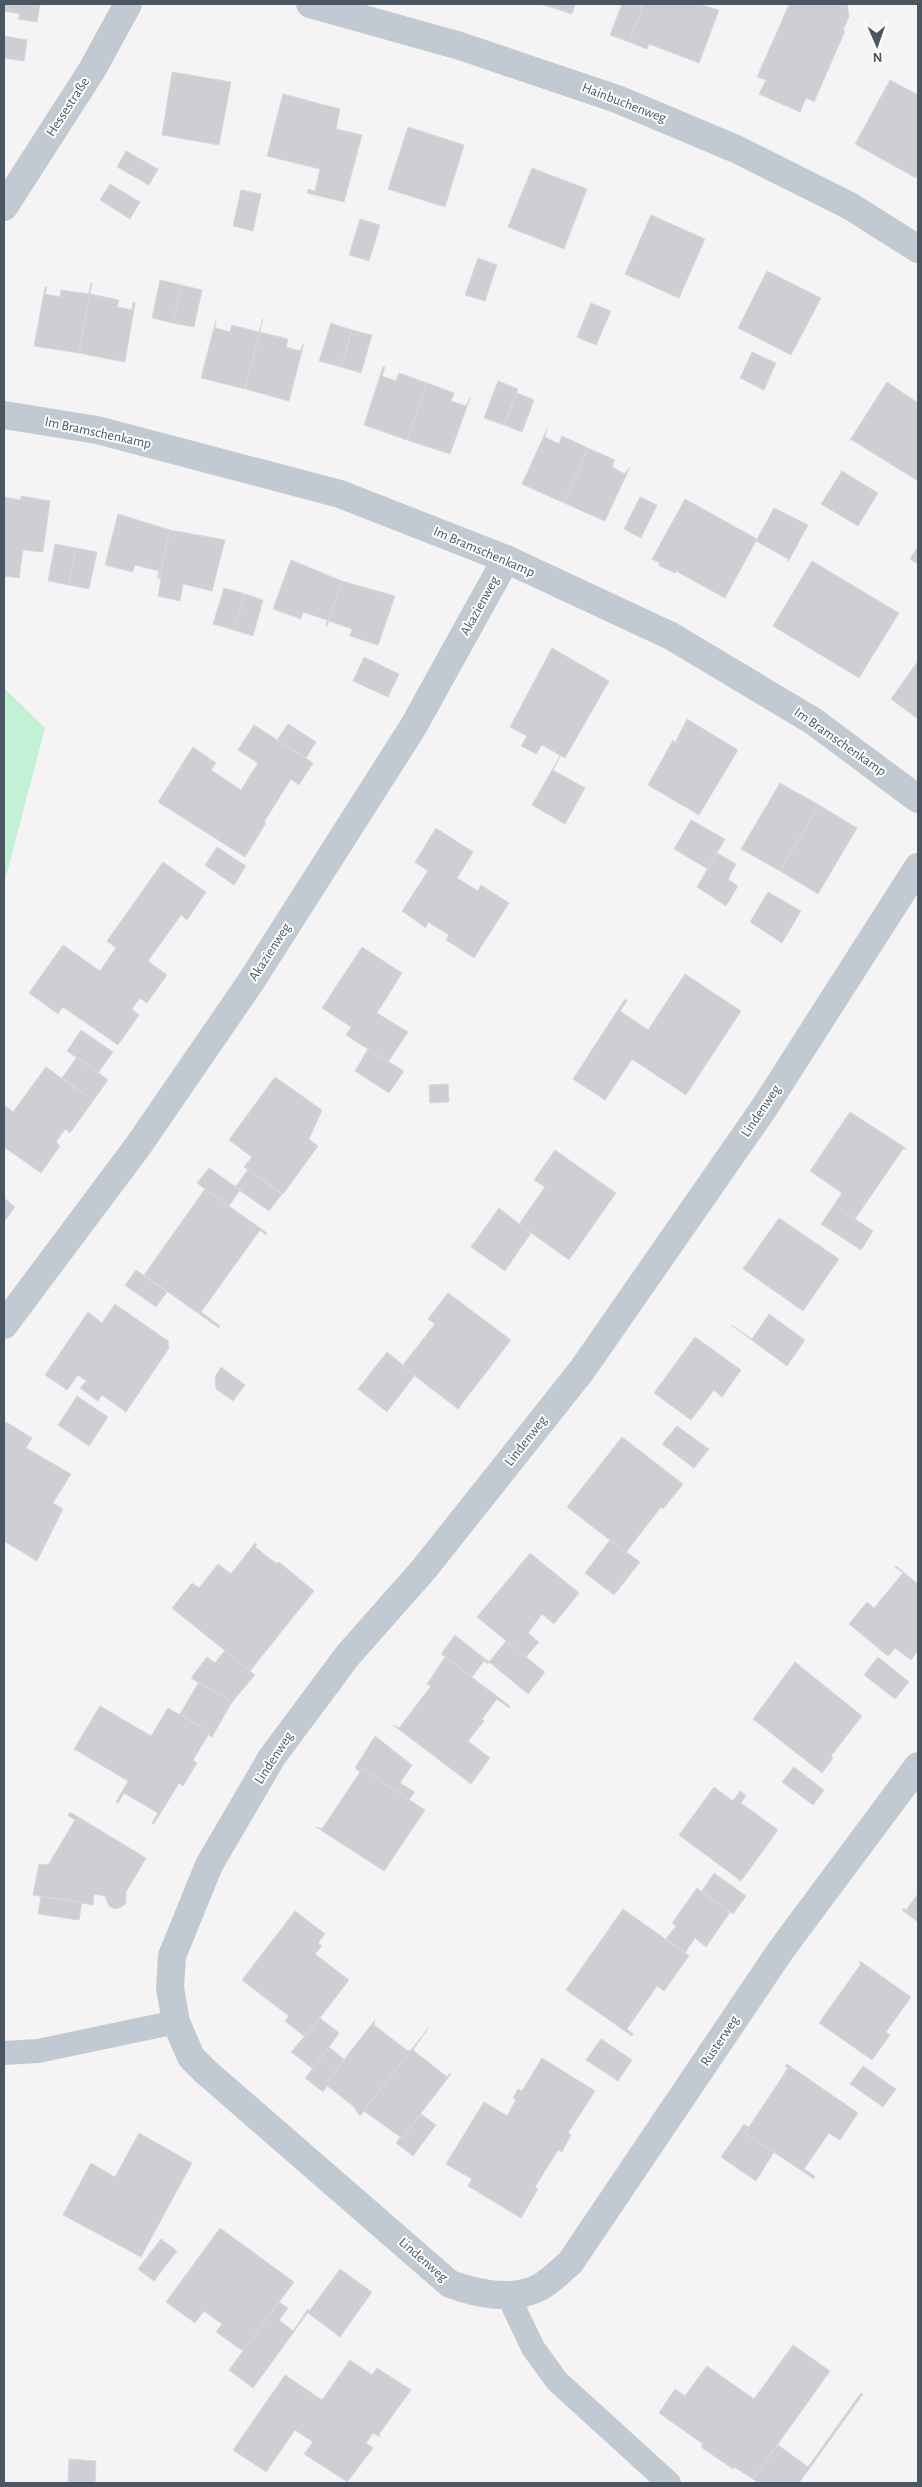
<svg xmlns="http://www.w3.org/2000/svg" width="922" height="2487" font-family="'Alegreya Sans',sans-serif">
	<rect width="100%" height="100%" fill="#f5f3f3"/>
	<!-- green -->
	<path fill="#c3f1d5" d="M 4,688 L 45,728 L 4,884 Z"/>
	<!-- building -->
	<path fill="#cdcfd5" stroke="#d7d9de" d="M 4,4 L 40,4 L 37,22 L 18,19 L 20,14 L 4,11 Z
		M 541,4 L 575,4 L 572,14 Z
		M 622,4 L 643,6 L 629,42 L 610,35 Z
		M 644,4 L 699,4 L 719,10 L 699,63 L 649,44 L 647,49 L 629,42 Z
		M 791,4 L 847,4 L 849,16 L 843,31 L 845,31 L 814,102 L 806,98 L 800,112 L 759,94 L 766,80 L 757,77 L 788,7 Z
		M 4,36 L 27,40 L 24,61 L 4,58 Z
		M 172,72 L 231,82 L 219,145 L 162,135 Z
		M 890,80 L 918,95 L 918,173 L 916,178 L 855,144 Z
		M 283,94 L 340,109 L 336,129 L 362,135 L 344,202 L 307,193 L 308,189 L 315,191 L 320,169 L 267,156 Z
		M 408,127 L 464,145 L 445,207 L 388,189 Z
		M 126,151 L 158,169 L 149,185 L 117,167 Z
		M 532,168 L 587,189 L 564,249 L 508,227 Z
		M 110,184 L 140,202 L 130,219 L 100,200 Z
		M 241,190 L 261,194 L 253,231 L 233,226 Z
		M 651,215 L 705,239 L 679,298 L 625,274 Z
		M 360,219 L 380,225 L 369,261 L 349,255 Z
		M 478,258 L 497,265 L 485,301 L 465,295 Z
		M 767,271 L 821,298 L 791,355 L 738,328 Z
		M 160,280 L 181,285 L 173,323 L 152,318 Z
		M 91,283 L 92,283 L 79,353 L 34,346 L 45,287 L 47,287 L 45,294 L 60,297 L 61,290 L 89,294 Z
		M 181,285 L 202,290 L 194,327 L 173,323 Z
		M 90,294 L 119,300 L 117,307 L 132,310 L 133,302 L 135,303 L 125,362 L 79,353 Z
		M 591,303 L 611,311 L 596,345 L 577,337 Z
		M 263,319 L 245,389 L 201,378 L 216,320 L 215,328 L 230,332 L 232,325 L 259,332 Z
		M 331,323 L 352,330 L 341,367 L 319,361 Z
		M 352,330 L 372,335 L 361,373 L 341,367 Z
		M 260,332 L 288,339 L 286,347 L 300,351 L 304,343 L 289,401 L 245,389 Z
		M 752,352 L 776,363 L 764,390 L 740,378 Z
		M 383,367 L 385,367 L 382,376 L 396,381 L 399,373 L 427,383 L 407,440 L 364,425 Z
		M 498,381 L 518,389 L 504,425 L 484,418 Z
		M 887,382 L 918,403 L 918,481 L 852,440 L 850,440 Z
		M 427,383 L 454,393 L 451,401 L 466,406 L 470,398 L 450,454 L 407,440 Z
		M 517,393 L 534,400 L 522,432 L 504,425 Z
		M 547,429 L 545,437 L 559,444 L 562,436 L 588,448 L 564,503 L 522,484 Z
		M 588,448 L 615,460 L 612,467 L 625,474 L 630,467 L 605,521 L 564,503 Z
		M 842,471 L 878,493 L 858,526 L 821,504 Z
		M 21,496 L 50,501 L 43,552 L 23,550 L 19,578 L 4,576 L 4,497 L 21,500 Z
		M 640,497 L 657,505 L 641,538 L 624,529 Z
		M 685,499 L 757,539 L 725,598 L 676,571 L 675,573 L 658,565 L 660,563 L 652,559 Z
		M 774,508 L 808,525 L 788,562 L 788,559 L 756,541 Z
		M 118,514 L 170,530 L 159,578 L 157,578 L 159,571 L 135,565 L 133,572 L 105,565 Z
		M 170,530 L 225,540 L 212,591 L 183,584 L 180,601 L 158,596 L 161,579 L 159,578 Z
		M 55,544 L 76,548 L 69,585 L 48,581 Z
		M 918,546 L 918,564 L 910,559 Z
		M 76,548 L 97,552 L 89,589 L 69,585 Z
		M 291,560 L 342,581 L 326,627 L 327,620 L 303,612 L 301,619 L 273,609 Z
		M 812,561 L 899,613 L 859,678 L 773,626 Z
		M 342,581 L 395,596 L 378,645 L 350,636 L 352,629 L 329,621 L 326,627 Z
		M 224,588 L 245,594 L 234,630 L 213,624 Z
		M 245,594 L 263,600 L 253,636 L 234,630 Z
		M 552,648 L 609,681 L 565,758 L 542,745 L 536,754 L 521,746 L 527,736 L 510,727 Z
		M 364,657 L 399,674 L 388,697 L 353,681 Z
		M 918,661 L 918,719 L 891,699 Z
		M 687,719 L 738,750 L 699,815 L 648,785 L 673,740 L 675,743 Z
		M 288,724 L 316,742 L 306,758 L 277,740 Z
		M 254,725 L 313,763 L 299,785 L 291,779 L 264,822 L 266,823 L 245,857 L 158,802 L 193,747 L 216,763 L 211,770 L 241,790 L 258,763 L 238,750 Z
		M 560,756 L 553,770 L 585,788 L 565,824 L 532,805 Z
		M 780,783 L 819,805 L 780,871 L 741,849 Z
		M 819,805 L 857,828 L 818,894 L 780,871 Z
		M 691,820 L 725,839 L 708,869 L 674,849 Z
		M 436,828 L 473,852 L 457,878 L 478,891 L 481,885 L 509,903 L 474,958 L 446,940 L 449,935 L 428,922 L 426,928 L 402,911 L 428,871 L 415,862 Z
		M 217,847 L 246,866 L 234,885 L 205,865 Z
		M 717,853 L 736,864 L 728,879 L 738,886 L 726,906 L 697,887 Z
		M 163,862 L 206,892 L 187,920 L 181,915 L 148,961 L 167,975 L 147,1003 L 140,998 L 132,1009 L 139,1015 L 118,1045 L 63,1007 L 58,1014 L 29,993 L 63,945 L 100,971 L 116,948 L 107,941 Z
		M 768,892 L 801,911 L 782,943 L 750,922 Z
		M 362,947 L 402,973 L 377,1013 L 408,1032 L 388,1062 L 346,1035 L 351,1027 L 322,1008 Z
		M 685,974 L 741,1011 L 686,1095 L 632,1059 L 605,1100 L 573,1079 L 625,999 L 627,1001 L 620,1011 L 648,1030 Z
		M 81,1030 L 113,1052 L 98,1073 L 67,1051 Z
		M 368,1049 L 404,1071 L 389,1093 L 355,1071 Z
		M 77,1057 L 108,1080 L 93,1101 L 62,1078 Z
		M 46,1067 L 93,1101 L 70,1133 L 65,1129 L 56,1142 L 60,1146 L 41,1173 L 4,1147 L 4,1105 L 13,1112 Z
		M 275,1077 L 322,1110 L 309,1139 L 318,1146 L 283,1194 L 244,1167 L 252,1157 L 229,1140 Z
		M 448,1084 L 449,1102 L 430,1103 L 429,1085 Z
		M 850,1112 L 907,1149 L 903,1149 L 855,1219 L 834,1205 L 842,1193 L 810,1171 Z
		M 555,1150 L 616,1193 L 569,1260 L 519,1224 L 545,1187 L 534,1180 Z
		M 209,1168 L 240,1190 L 229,1206 L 197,1183 Z
		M 248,1170 L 282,1194 L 269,1211 L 232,1185 L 236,1186 Z
		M 205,1189 L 267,1233 L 266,1235 L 260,1230 L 201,1312 L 220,1326 L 219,1328 L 144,1275 Z
		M 4,1198 L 15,1207 L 4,1222 Z
		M 834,1205 L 873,1231 L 861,1250 L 821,1224 Z
		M 499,1208 L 531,1233 L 505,1271 L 471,1247 Z
		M 779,1218 L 839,1259 L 803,1311 L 743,1269 Z
		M 136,1270 L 167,1292 L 156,1307 L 125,1285 Z
		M 448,1293 L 511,1340 L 458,1409 L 402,1366 L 435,1324 L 428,1319 Z
		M 115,1304 L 168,1341 L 169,1348 L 126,1412 L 102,1395 L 98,1401 L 80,1388 L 86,1381 L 78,1375 L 67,1390 L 45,1375 L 88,1312 L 102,1323 Z
		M 769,1314 L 805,1340 L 787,1366 L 731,1325 L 752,1339 Z
		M 695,1337 L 741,1370 L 722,1397 L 714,1390 L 691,1420 L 654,1393 Z
		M 387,1352 L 415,1375 L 387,1412 L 358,1389 Z
		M 221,1367 L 245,1385 L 233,1401 L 216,1389 L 215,1377 Z
		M 77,1396 L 108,1417 L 89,1446 L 58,1425 Z
		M 6,1422 L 32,1438 L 26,1448 L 71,1474 L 53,1503 L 63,1509 L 37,1561 L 4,1541 L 4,1427 Z
		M 677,1426 L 709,1449 L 694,1468 L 662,1444 Z
		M 622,1437 L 683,1484 L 663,1509 L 661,1507 L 627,1551 L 628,1554 L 567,1507 Z
		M 610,1540 L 640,1562 L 614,1595 L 585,1573 Z
		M 255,1543 L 257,1544 L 255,1547 L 277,1564 L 279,1562 L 314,1591 L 250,1671 L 172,1608 L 192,1583 L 199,1588 L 218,1564 L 231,1574 Z
		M 530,1553 L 579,1593 L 554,1624 L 542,1614 L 528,1633 L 539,1642 L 526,1657 L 477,1617 Z
		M 896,1566 L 918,1584 L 918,1651 L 911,1660 L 895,1648 L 888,1656 L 849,1624 L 867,1602 L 874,1608 L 903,1573 L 895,1567 Z
		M 455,1635 L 489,1662 L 488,1664 L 484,1661 L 472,1677 L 441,1654 Z
		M 506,1641 L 545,1672 L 528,1694 L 489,1662 Z
		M 225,1650 L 255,1675 L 232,1702 L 191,1678 L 207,1657 L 215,1663 Z
		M 445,1657 L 510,1706 L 509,1708 L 497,1699 L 482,1719 L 484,1721 L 468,1741 L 490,1758 L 471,1784 L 393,1725 L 399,1728 L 431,1686 L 427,1684 Z
		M 878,1657 L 909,1682 L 895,1699 L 864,1675 Z
		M 795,1662 L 862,1716 L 831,1756 L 833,1758 L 822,1773 L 753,1719 Z
		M 199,1682 L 232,1702 L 212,1737 L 209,1735 L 210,1732 L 180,1714 Z
		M 100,1706 L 151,1736 L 168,1708 L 210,1732 L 193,1760 L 197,1763 L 183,1786 L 179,1783 L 154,1824 L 152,1823 L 158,1813 L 124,1793 L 118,1803 L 116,1802 L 128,1781 L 74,1749 Z
		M 375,1736 L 412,1765 L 400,1783 L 415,1792 L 409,1800 L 362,1769 L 360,1772 L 355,1768 Z
		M 794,1767 L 824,1790 L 813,1805 L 782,1782 Z
		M 362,1769 L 425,1810 L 384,1871 L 316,1827 L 322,1829 Z
		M 714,1787 L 733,1801 L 740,1791 L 746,1795 L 741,1803 L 778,1830 L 741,1881 L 679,1835 Z
		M 70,1812 L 146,1858 L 126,1892 L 126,1903 L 121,1907 L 115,1909 L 109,1906 L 105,1896 L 94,1894 L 93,1905 L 33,1895 L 39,1864 L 48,1865 L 75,1820 L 68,1816 Z
		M 714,1873 L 746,1896 L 733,1914 L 702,1891 Z
		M 697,1888 L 730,1912 L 706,1947 L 695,1938 L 685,1953 L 666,1939 L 676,1926 L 672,1923 Z
		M 918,1894 L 918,1922 L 902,1910 L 904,1908 L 906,1910 Z
		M 41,1896 L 82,1902 L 79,1920 L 38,1914 Z
		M 623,1909 L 689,1956 L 664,1991 L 657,1986 L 627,2029 L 633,2034 L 632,2036 L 566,1990 Z
		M 295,1911 L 325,1934 L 318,1943 L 322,1946 L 315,1954 L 349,1980 L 305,2037 L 285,2021 L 289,2016 L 242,1980 Z
		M 860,1961 L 911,1997 L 886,2032 L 890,2035 L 872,2060 L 819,2023 L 861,1964 L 859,1962 Z
		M 320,2018 L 339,2033 L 313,2069 L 291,2052 Z
		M 375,2020 L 374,2025 L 408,2051 L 412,2049 L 360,2116 L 353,2106 L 325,2084 Z
		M 429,2027 L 413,2050 L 447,2077 L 450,2073 L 451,2074 L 402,2138 L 364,2111 Z
		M 601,2039 L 632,2060 L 618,2081 L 586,2060 Z
		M 329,2047 L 345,2060 L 325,2084 L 327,2086 L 323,2092 L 305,2078 Z
		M 542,2058 L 595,2091 L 568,2133 L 571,2135 L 562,2152 L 558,2150 L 535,2187 L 538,2189 L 521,2218 L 468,2186 L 472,2179 L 446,2164 L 484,2102 L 507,2116 L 516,2100 L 513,2098 L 518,2089 L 522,2091 Z
		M 787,2064 L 858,2113 L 840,2140 L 829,2133 L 804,2169 L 815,2176 L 814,2179 L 745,2133 L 788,2068 L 785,2066 Z
		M 863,2066 L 896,2089 L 883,2107 L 850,2084 Z
		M 421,2114 L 436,2125 L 413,2156 L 396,2143 L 400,2137 L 402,2138 Z
		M 744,2124 L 749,2127 L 745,2133 L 774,2152 L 756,2181 L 721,2157 Z
		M 139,2133 L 192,2163 L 141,2257 L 63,2215 L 91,2163 L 115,2177 Z
		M 220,2228 L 294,2282 L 243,2351 L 216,2332 L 222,2324 L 204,2311 L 195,2323 L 166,2302 Z
		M 161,2239 L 177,2251 L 154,2281 L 138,2269 Z
		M 340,2269 L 372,2292 L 340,2337 L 308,2313 Z
		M 279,2302 L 288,2308 L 279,2320 L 293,2331 L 308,2309 L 309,2311 L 253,2388 L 229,2370 Z
		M 793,2345 L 830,2371 L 753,2479 L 734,2467 L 733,2469 L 701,2447 L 703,2444 L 659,2413 L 675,2389 L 685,2396 L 707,2366 L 754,2399 Z
		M 350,2360 L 372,2375 L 377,2368 L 411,2390 L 379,2434 L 380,2437 L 373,2433 L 366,2443 L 373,2448 L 348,2481 L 349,2483 L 304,2454 L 313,2442 L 295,2430 L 266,2472 L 233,2450 L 285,2375 L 322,2400 Z
		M 861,2393 L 863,2394 L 799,2483 L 758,2483 L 753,2479 L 778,2445 L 808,2467 Z
		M 69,2459 L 96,2461 L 95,2483 L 68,2483 Z"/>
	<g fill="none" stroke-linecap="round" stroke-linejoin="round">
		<!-- service -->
		<path stroke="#c1cad2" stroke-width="24" d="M 4,2053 L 38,2051 L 176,2022
			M 508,2295 L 533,2348 L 557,2381 L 669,2483"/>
		<!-- minor -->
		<path stroke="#c1cad2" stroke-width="28" d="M 310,4 L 460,46 L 617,99 L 736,149 L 850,206 L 918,249
			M 4,207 L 92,70 L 128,4
			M 4,415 L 97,430 L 340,494 L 506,559 L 671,636 L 813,721 L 918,799
			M 918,867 L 764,1108 L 582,1370 L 424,1569 L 348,1655 L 272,1757 L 209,1865 L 172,1956 L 170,1988 L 176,2022 L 191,2057 L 206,2072 L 450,2284 C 478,2294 512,2302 540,2287 C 551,2281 561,2270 570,2263 L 781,1950 L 918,1766
			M 4,1325 L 138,1146 L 250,983 L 413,727 L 506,559"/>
	</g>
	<g text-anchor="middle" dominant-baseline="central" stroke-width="4" stroke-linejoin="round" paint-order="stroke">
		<!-- street labels -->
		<g font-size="14" fill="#4a5661" stroke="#fff">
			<text transform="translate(624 103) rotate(21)">Hainbuchenweg</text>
			<text transform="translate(68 107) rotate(-57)">Hessestraße</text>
			<text transform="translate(98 433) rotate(12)">Im Bramschenkamp</text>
			<text transform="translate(484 552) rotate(23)">Im Bramschenkamp</text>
			<text transform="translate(480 606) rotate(-61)">Akazienweg</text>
			<text transform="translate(840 742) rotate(35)">Im Bramschenkamp</text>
			<text transform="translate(270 952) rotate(-57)">Akazienweg</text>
			<text transform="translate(761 1111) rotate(-56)">Lindenweg</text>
			<text transform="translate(526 1441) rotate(-52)">Lindenweg</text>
			<text transform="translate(274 1758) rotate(-57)">Lindenweg</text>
			<text transform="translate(720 2041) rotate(-56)">Rüsterweg</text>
			<text transform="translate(423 2260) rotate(41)">Lindenweg</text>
		</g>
	</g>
	<!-- border -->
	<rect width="922" height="2487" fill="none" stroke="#4a5661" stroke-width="10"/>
	<!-- north arrow -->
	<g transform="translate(877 45) rotate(178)" stroke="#ffffff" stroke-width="4" paint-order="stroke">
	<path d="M0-4L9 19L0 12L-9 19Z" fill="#4a5661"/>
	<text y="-8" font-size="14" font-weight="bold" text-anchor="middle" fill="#4a5661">N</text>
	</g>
</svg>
